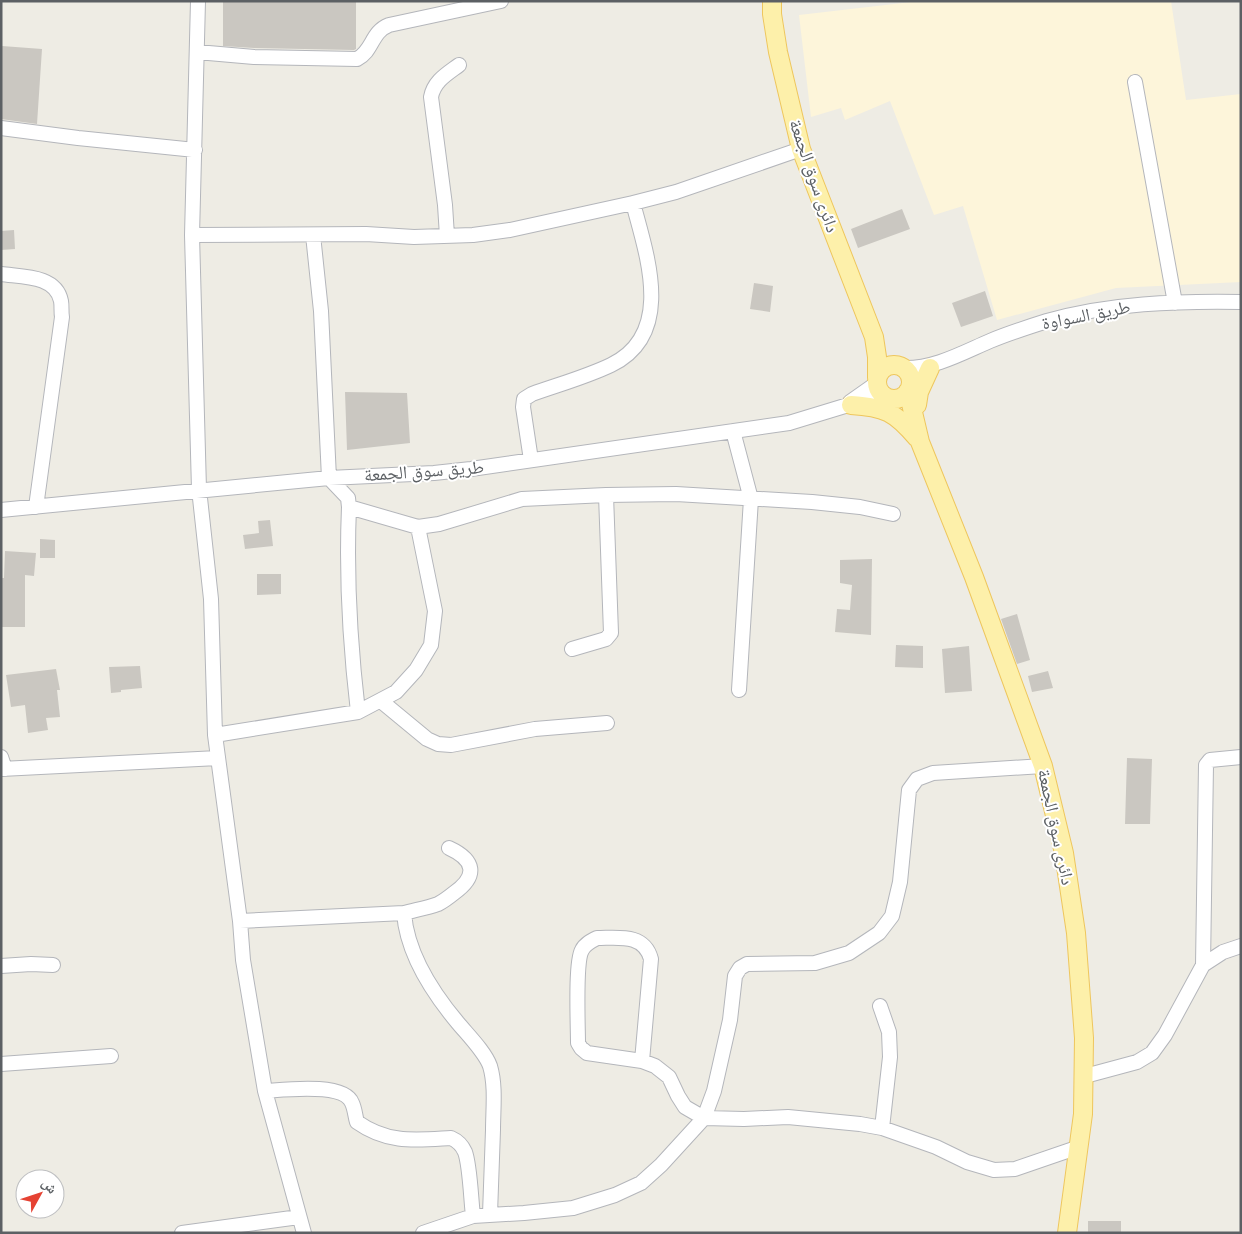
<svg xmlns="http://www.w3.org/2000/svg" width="1242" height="1234" font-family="Cabin,'Noto Naskh Arabic',sans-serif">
	<rect width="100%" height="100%" fill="#eeece4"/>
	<!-- commercial -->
	<path fill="#fdf5da" d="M 920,1 L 1171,1 L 1186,100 L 1241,94 L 1241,282 L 1116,288 L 997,320 L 963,206 L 934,215 L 890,101 L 845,120 L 841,108 L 811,117 L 799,15 Z"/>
	<!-- building -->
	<path fill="#cac7c1" d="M 223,1 L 356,1 L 356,49 L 354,50 L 254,48 L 223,46 Z
		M 2,46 L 42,49 L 37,124 L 1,119 Z
		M 902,209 L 910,229 L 858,248 L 851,229 Z
		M 14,230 L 15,249 L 1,250 L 1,231 Z
		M 754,283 L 773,286 L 770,312 L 750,309 Z
		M 985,291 L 993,316 L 961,327 L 952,303 Z
		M 345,392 L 407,393 L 410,443 L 347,450 Z
		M 270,520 L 273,546 L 245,549 L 243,535 L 259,533 L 258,521 Z
		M 40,539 L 55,540 L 55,558 L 40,558 Z
		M 5,551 L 36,553 L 34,576 L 25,575 L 25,627 L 1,627 L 1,578 L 4,578 Z
		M 872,559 L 871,635 L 835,632 L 837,609 L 850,610 L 852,585 L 840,583 L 840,560 Z
		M 257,574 L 281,574 L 281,594 L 257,595 Z
		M 1017,614 L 1030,660 L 1017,664 L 1001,619 Z
		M 896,645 L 923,646 L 923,668 L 895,667 Z
		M 969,646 L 972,691 L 945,693 L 942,649 Z
		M 140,666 L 142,688 L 121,690 L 121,692 L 111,693 L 109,667 Z
		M 56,669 L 60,690 L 57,690 L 60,717 L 46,718 L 48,730 L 28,733 L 25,705 L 11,707 L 6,675 Z
		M 1048,671 L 1053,688 L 1032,692 L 1028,676 Z
		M 1127,758 L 1152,759 L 1150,824 L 1125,824 Z
		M 1088,1221 L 1121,1221 L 1121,1233 L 1088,1233 Z"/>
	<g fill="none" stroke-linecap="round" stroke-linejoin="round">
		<!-- minor casing -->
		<g stroke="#b4b6bb" stroke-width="16">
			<path id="minor" d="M 198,1 L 192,235 L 199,489 L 211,599 L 215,735 L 240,921 L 243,960 L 265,1091 L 304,1233
				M 197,52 L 254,57 L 357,59 C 373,51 371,32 389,25 L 501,1
				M 1135,82 L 1175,303
				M 1,128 L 78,138 L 195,150
				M 192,235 L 366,234 L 414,237 L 473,235 L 510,230 L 633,203 L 676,192 L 801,149
				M 313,235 L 321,311 L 329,478 L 348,498 L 349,507 L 418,527
				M 447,236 L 445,205 L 431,97 C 434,81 447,74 459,65
				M 1,274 C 22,277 56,275 61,301 C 62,306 61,312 62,317 L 36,507
				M 903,368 C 934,369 962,353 990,341 C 1009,333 1028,327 1047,321 C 1109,303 1177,301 1241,302
				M 850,402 L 877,383
				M 733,431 L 751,499 L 739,690
				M 531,460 L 523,407 L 524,399 L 532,394 C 557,385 586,377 611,365 C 675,334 647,256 633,203
				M 349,507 C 346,575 350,644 358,712
				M 1,510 L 329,478 L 434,473 L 471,469 L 789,423 L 858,402 L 888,398
				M 572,649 L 606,639 L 611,633 L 606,495
				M 381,701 L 427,739 L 438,744 L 451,745 L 535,729 L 607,723
				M 215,735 L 358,712 L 396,692 L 416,670 L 431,645 L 435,611 L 418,527 L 439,524 L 522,499 L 606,495 L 676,494 L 812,502 L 860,507 L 893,514
				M 1,757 L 5,769
				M 1,769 L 218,758
				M 404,913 C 415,910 427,908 438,904 C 444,901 449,897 454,893 C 478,876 475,860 449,848
				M 240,921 L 404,913 C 407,954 432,992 458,1023 C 468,1035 485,1052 490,1066 C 496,1086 493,1110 493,1130 C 492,1158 491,1186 490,1214
				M 597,938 C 618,938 644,933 651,959 L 642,1061 L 587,1053 L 581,1048 L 578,1043 C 578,1026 575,962 582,950 C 585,944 591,941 597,938 Z
				M 1203,965 L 1206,765 L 1210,760 L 1241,757
				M 1,966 L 31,964 L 53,965
				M 880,1006 L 889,1032 L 890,1057 L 882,1128
				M 642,1061 L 655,1066 L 669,1077 L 678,1096 L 685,1107 L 704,1118 L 744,1119 L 788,1117 L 860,1124 L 882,1128 L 936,1147 L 967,1162 L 994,1170 L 1015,1169 L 1079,1147
				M 1,1064 L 111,1056
				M 1085,1076 L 1137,1062 L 1152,1053 L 1165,1035 L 1203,965 L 1223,952 L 1241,946
				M 265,1091 C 283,1090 344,1082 352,1103 C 355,1109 355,1116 357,1122 C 388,1144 416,1140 451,1138 C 458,1141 462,1145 465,1152 C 470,1165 471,1200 473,1216
				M 182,1233 L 299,1217
				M 423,1233 L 473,1216 L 524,1213 L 573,1208 L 615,1195 L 641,1183 L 661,1165 L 704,1118 L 714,1091 L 730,1020 L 735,976 L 740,968 L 747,964 L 815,963 L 849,953 L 879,933 L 892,916 L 900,882 L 909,790 L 917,779 L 933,773 L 1043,766"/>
		</g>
		<!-- major casing -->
		<g stroke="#eec65d" stroke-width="20">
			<path id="major" d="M 772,1 L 772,14 L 778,52 L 801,149 L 874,337 L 877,357 L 877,378
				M877 382a17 17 0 1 1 34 0a17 17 0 1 1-34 0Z
				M 908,391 L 920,442 L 974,577 L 1043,766 L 1064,853 L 1076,933 L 1084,1038 L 1083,1114 L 1067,1233
				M 851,405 C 885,407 895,412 917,438
				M 917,405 L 919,392 L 930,368"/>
		</g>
		<!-- minor -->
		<use href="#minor" stroke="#fff" stroke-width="14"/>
		<!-- major -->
		<use href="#major" stroke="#fdf0aa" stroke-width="18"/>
	</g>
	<g text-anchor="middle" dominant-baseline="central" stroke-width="4" stroke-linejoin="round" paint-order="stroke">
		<!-- street labels -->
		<g font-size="18" fill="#5c6064" stroke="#fff">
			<text transform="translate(814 176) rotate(71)">دائرى سوق الجمعة</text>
			<text transform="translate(1086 315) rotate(-11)">طريق السواوة</text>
			<text transform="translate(424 471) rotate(-4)">طريق سوق الجمعة</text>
			<text transform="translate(1056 827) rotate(78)">دائرى سوق الجمعة</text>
		</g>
	</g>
	<!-- border -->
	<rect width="1242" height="1234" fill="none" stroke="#5c6064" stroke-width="5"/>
	<!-- north arrow -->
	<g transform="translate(40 1194) rotate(50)"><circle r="24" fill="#ffffff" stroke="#bebfc1"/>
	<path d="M0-4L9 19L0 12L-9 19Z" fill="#e54233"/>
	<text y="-8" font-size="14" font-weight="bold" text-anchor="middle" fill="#5c6064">ش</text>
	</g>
</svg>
